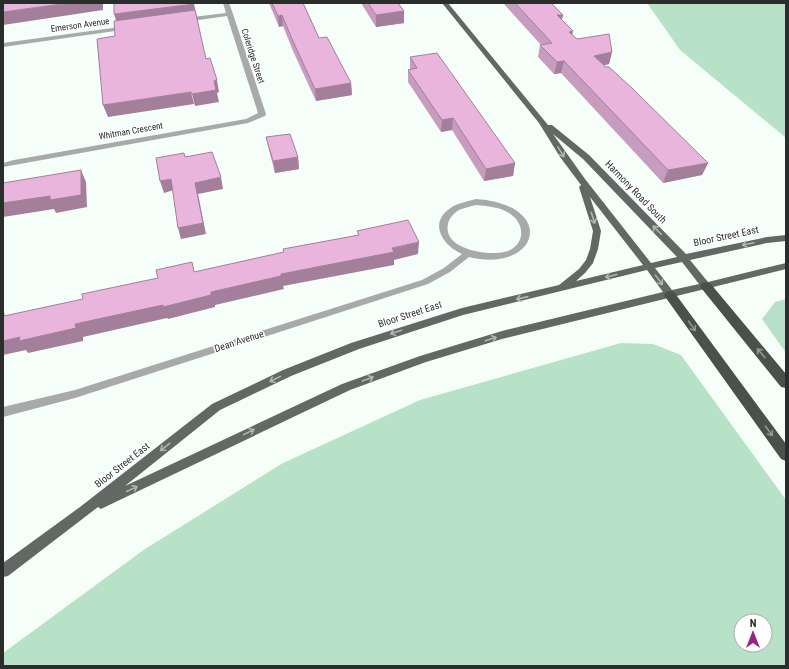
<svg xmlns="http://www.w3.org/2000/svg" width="789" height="669" font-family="'Roboto Condensed',sans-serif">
	<rect width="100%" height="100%" fill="#f5fef8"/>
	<!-- green -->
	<path fill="#b8e2c8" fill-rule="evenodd" d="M 647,3 L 786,3 L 786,138 L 680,50 Z
		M 786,299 L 786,353 L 762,319 L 775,302 Z
		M 621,343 L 653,344 L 681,355 L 786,500 L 786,666 L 3,666 L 3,653 L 145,549 L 283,463 L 420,400 ZM 741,621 L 765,621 L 765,645 L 741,645 Z"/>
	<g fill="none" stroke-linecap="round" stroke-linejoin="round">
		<!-- minor -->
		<path fill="#a7aaa8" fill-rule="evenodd" d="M 223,3 L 229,3 L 233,14 L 266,114 L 265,116 L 248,123 L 3,167 L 3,163 L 14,160 L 246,119 L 258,113 L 227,16 L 184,22 L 181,20 L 184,18 L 226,13 Z
			M 127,26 L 130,28 L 129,29 L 3,47 L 3,43 Z
			M 476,199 C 559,205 538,274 469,257 L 450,272 L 428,284 L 75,398 L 3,417 L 3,407 L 75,390 L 422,280 L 444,268 L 462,254 C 441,244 428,222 452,207 C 459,203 469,201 476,199 ZM 476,205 C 488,206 499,207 509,213 C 524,222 527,243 508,251 C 491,257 442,250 448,224 C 449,218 454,213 459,210 C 464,208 471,206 476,205 Z"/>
		<!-- major -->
		<path fill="#626864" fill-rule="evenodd" d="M 442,3 L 448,3 L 548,125 L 552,125 L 589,155 L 686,254 L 767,237 L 786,235 L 786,241 L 767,243 L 690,260 L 708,282 L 786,263 L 786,269 L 502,339 L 426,362 L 350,390 L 105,507 L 101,509 L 98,507 L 8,576 L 3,577 L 3,563 L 80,507 L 212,404 L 283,370 L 351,343 L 462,308 L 559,285 L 579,269 L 586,260 L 590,249 L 593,231 L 579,187 L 581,185 L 560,157 L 539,123 ZM 553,134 L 583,159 L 677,257 L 651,263 L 585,179 ZM 590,197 L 643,265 L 576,281 L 585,273 L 593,263 L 598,249 L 601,231 ZM 682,262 L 699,284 L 672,290 L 655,268 ZM 647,270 L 663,292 L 502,331 L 420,356 L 342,384 L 125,486 L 220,410 L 291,376 L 359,349 L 463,315 Z"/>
		<!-- highway -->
		<path fill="#4a514c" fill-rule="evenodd" d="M 706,282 L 710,283 L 786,374 L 786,388 L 781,387 L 702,289 L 700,286 L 702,283 Z
			M 670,291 L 674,292 L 786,444 L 786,461 L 781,459 L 666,298 L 664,295 L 666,292 Z"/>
	</g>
	<!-- wall -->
	<path fill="#c89cbe" d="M 269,3 L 303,3 L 319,38 L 351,83 L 352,95 L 316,101 L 293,51 L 283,26 L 279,27 Z
		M 361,3 L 398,3 L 404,11 L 404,23 L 376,27 Z
		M 504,3 L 551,3 L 563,15 L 562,20 L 573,31 L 572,35 L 577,39 L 612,52 L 609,64 L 604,65 L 708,163 L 702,175 L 663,183 L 561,73 L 554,74 L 538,57 L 540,45 L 541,45 L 504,4 Z
		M 410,57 L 515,163 L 513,176 L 484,181 L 452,130 L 441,132 L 408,82 L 408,70 L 410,69 Z
		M 266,137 L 298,157 L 299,169 L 275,173 L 269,150 Z"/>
	<!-- shaded-wall -->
	<path fill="#a37f9b" d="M 69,3 L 103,3 L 103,10 L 3,25 L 3,12 Z
		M 194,4 L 198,22 L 118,26 L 114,14 Z
		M 404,11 L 404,23 L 376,27 L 376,15 Z
		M 282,15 L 283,26 L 279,27 L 278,16 Z
		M 557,15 L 563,15 L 560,26 Z
		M 573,31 L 571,43 L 569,32 Z
		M 612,52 L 609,64 L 591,68 L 594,56 Z
		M 564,61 L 561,73 L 554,74 L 557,62 Z
		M 217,80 L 219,92 L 217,93 L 219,102 L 195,106 L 192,94 L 214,81 Z
		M 351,83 L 352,95 L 316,101 L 315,89 Z
		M 191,92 L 194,104 L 108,117 L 103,105 Z
		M 453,118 L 452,130 L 441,132 L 442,120 Z
		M 298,157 L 299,169 L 275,173 L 273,161 Z
		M 515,163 L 513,176 L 484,181 L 486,169 Z
		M 708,163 L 702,175 L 663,183 L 668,170 Z
		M 81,170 L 86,182 L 87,207 L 56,213 L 54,209 L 3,217 L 3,203 Z
		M 221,177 L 223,189 L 198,194 L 206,234 L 181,239 L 178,228 L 195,183 Z
		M 171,179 L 174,190 L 164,193 L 160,181 Z
		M 419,242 L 418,254 L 394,260 L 394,265 L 283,286 L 284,289 L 215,305 L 215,307 L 168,319 L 167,318 L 83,337 L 83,341 L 28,353 L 26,350 L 3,355 L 3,341 L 211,292 L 281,274 Z"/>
	<!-- building -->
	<path fill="#e9b5dd" stroke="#a37f9b" d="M 3,3 L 69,3 L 3,12 Z
		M 114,3 L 194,3 L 194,4 L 114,14 Z
		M 272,3 L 303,3 L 319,38 L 327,37 L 351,83 L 315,89 L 292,39 L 282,15 L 278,16 Z
		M 368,3 L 398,3 L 404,11 L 376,15 Z
		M 515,3 L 551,3 L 563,15 L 557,15 L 573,31 L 569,32 L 577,39 L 609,34 L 612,52 L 594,56 L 606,67 L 609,67 L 632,88 L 708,163 L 668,170 L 564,61 L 557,62 L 540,45 L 552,43 Z
		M 195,10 L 206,59 L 210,58 L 217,80 L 214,81 L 216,90 L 192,94 L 191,92 L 103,105 L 97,39 L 115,36 L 114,21 Z
		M 437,53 L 515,163 L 486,169 L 453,118 L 442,120 L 408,70 L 417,68 L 410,57 Z
		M 290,134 L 298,157 L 273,161 L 266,137 Z
		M 212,152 L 221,177 L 195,183 L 203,223 L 178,228 L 171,179 L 160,181 L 156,158 L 184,153 L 185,157 Z
		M 81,170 L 81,195 L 50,200 L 50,196 L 3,203 L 3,183 Z
		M 408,220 L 419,242 L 392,248 L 394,252 L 281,274 L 281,276 L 211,292 L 211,295 L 163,307 L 163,305 L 75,324 L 76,328 L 19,341 L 20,337 L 3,341 L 3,313 L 4,313 L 4,316 L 83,299 L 82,294 L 158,278 L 156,270 L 192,262 L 194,272 L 284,252 L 283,249 L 359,235 L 357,231 Z"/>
	<!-- one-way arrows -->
	<defs><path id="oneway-shaft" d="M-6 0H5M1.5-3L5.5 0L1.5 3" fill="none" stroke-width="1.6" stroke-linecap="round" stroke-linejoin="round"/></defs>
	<g stroke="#b0b4b2">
		<use href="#oneway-shaft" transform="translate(561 152) rotate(58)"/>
		<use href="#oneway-shaft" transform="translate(593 218) rotate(73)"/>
		<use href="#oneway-shaft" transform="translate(657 230) rotate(-134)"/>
		<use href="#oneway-shaft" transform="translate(748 244) rotate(168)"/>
		<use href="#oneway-shaft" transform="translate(611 276) rotate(166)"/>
		<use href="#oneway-shaft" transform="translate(659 280) rotate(54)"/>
		<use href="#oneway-shaft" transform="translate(522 298) rotate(167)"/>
		<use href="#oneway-shaft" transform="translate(396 332) rotate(162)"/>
		<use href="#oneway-shaft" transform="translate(491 339) rotate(-17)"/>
		<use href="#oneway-shaft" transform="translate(275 379) rotate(154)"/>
		<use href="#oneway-shaft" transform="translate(368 379) rotate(-20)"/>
		<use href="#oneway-shaft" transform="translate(249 432) rotate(-26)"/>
		<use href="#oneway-shaft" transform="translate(165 447) rotate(142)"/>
		<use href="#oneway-shaft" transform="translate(132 489) rotate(-25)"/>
	</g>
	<g stroke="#929794">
		<use href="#oneway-shaft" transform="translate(692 326) rotate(55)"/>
		<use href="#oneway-shaft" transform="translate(761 353) rotate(-130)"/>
		<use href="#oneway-shaft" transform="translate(769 431) rotate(54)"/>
	</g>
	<g text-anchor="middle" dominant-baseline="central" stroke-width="3" stroke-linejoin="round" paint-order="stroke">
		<!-- far-street labels -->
		<g font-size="9" fill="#2a2d2b" stroke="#fff">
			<text transform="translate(80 25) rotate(-8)">Emerson Avenue</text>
			<text transform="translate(253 56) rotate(72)">Coleridge Street</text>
			<text transform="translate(131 131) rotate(-10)">Whitman Crescent</text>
		</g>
		<!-- street labels -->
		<g font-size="10" fill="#2a2d2b" stroke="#fff">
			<text transform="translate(636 192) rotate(46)">Harmony Road South</text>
			<text transform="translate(726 236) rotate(-12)">Bloor Street East</text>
			<text transform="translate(410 314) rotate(-18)">Bloor Street East</text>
			<text transform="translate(239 341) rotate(-18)">Dean Avenue</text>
			<text transform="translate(122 465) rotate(-38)">Bloor Street East</text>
		</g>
	</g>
	<!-- border -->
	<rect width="789" height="669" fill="none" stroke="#2a2d2b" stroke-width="8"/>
	<!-- north arrow -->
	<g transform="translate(753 633)"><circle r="19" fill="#ffffff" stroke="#aaabaa"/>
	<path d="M0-3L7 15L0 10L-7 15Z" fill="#942485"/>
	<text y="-6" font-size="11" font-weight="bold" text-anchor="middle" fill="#2a2d2b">N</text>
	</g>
</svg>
